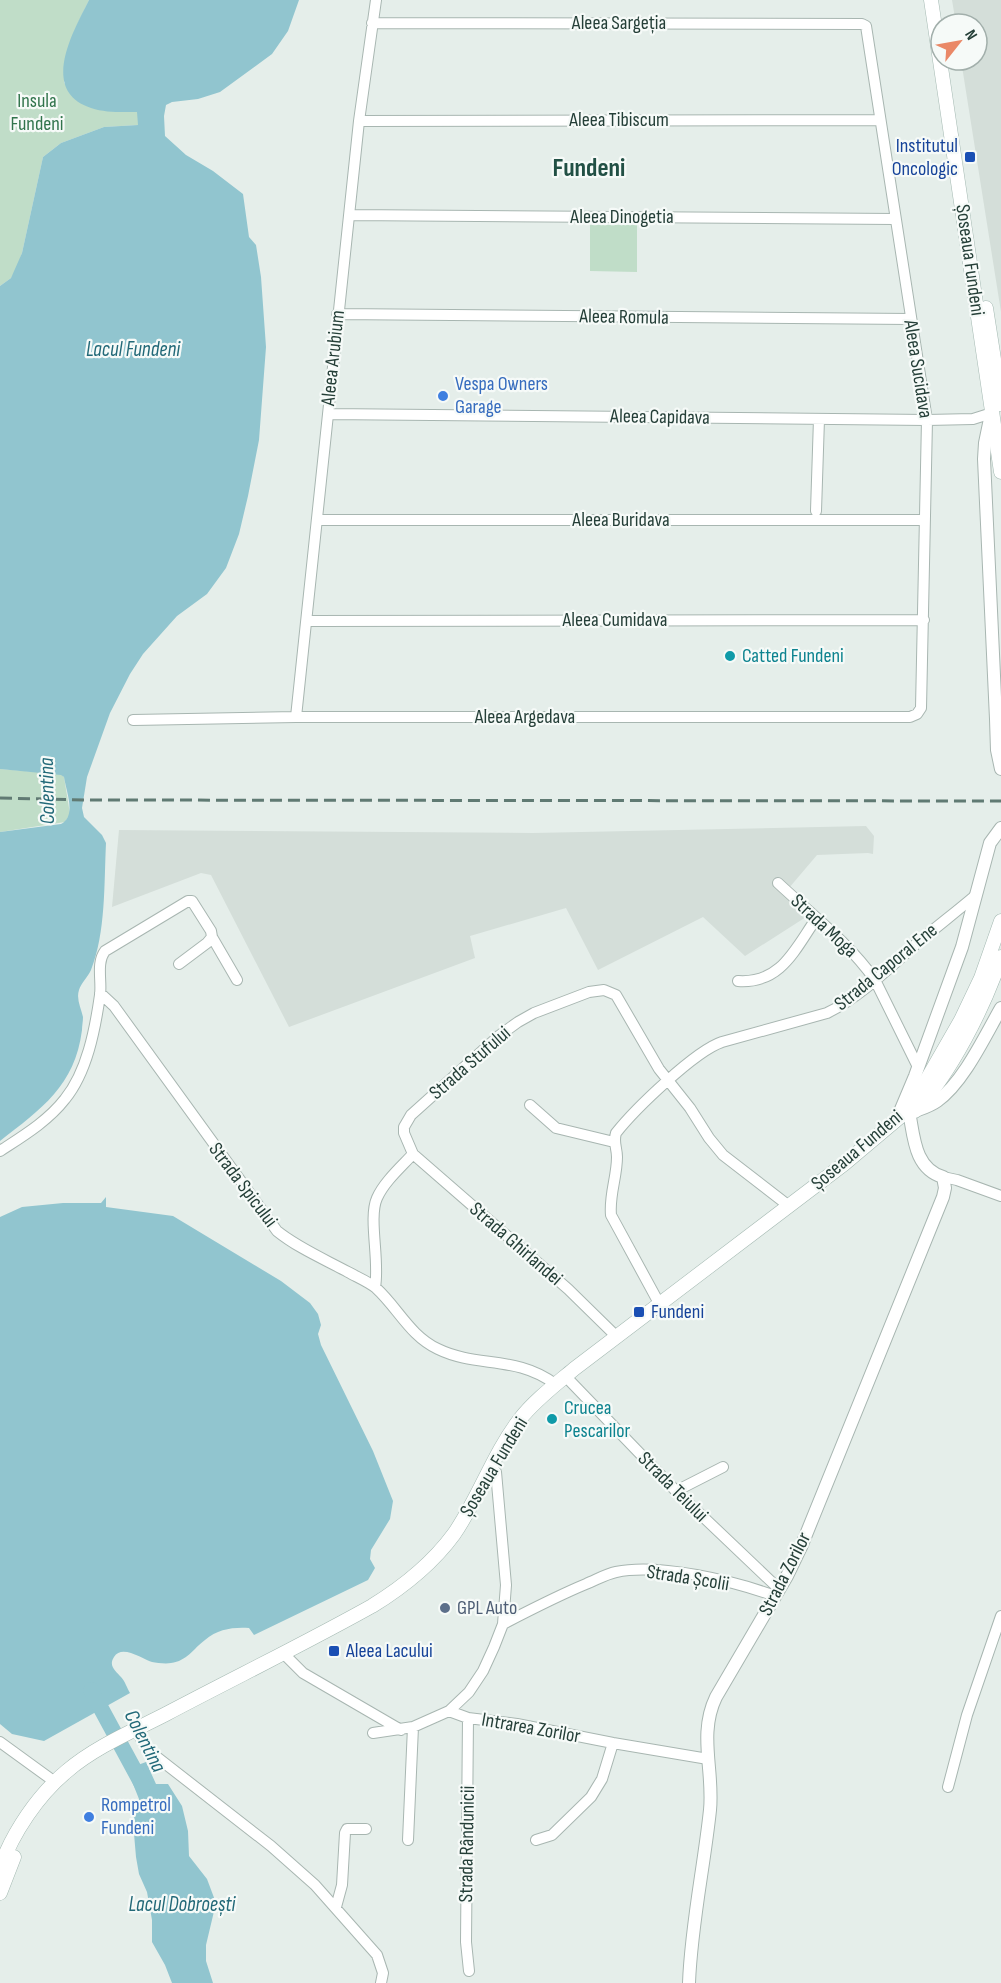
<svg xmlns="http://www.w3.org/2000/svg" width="1001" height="1983" font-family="'Sofia Sans Condensed',sans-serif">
	<rect width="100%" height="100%" fill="#e5eeea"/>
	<!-- built -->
	<path fill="#d4ded9" d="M 952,0 L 1001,0 L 1001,312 L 961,60 L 977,60 L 977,24 L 956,24 Z
		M 866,826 L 874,836 L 873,854 L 868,853 L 817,855 L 783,895 L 806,917 L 745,956 L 703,917 L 598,970 L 566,908 L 470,936 L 475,958 L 289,1027 L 211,875 L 201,873 L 112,907 L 119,830 L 533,833 Z"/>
	<!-- green -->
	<path fill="#c0ddc8" d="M 0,0 L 89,0 C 73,33 66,46 64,83 L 109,111 L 138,112 L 138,125 L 104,127 L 61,143 L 43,157 L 22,253 L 16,270 L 11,278 L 0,286 Z
		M 590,225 L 637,225 L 637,272 L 590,271 Z
		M 0,769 L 61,774 L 64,777 L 70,814 L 65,822 L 0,832 Z"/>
	<!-- water -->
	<path fill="#91c5cf" d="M 89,0 L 299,0 L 288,31 L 272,54 L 220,92 L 198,99 L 172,102 L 166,105 L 164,116 L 165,136 L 186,155 L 213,171 L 243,194 L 249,237 L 256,245 L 261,277 L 266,347 L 259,440 L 248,496 L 239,534 L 226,568 L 207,594 L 177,616 L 143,654 L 130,674 L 110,713 L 87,777 L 82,808 L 84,817 L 102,835 L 106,843 C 104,884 106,932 91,970 C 88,977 81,983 79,990 C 76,999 81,1008 83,1017 C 83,1021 82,1026 82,1030 C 75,1086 41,1109 0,1141 L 0,832 L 61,824 C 77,816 66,791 64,777 L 61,775 L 0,769 L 0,286 L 11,278 L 22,253 L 43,157 L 61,143 L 104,127 L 138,125 L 137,112 C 122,112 106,113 91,108 C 39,91 73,32 89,0 Z
		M 106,1197 L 106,1207 L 173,1216 L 281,1281 L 310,1303 L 318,1314 L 321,1325 L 318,1334 L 321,1345 L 373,1451 L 393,1501 L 390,1519 L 371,1550 L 370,1559 L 375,1568 L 368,1580 L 254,1635 L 249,1628 C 233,1627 218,1629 205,1640 C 193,1649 187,1661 171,1663 C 166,1664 157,1663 152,1662 C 142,1659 122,1644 114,1657 C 108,1666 116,1671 121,1677 C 125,1681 127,1688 130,1693 L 44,1741 L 12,1734 L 0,1724 L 0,1217 L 22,1207 L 63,1203 L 101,1203 Z
		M 146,1762 L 156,1784 L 168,1784 L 182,1806 L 188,1831 L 189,1856 L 207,1879 L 216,1903 L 206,1945 L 206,1961 L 213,1983 L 172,1983 L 165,1965 L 152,1942 L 152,1920 L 147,1892 L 139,1874 L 136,1857 L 133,1822 L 139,1799 L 127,1769 Z"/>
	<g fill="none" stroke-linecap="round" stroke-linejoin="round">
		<!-- river -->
		<path stroke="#91c5cf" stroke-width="16" d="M 91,1690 L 143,1786"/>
		<!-- minor casing -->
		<g stroke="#a8b6b1" stroke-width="12">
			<path id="minor" d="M 359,121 L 880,120
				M 349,215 L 895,219
				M 337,314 L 911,319
				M 328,414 L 927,420 L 973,419 L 992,413
				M 816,511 L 819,419
				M 318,520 L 925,520
				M 307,621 L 924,620
				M 296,717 L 359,121 L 376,0
				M 133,720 L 296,717 L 910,717 L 917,714 L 921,708 L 927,420 L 866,26 L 862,24 L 372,23
				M 778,883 C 811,914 849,943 875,980 L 918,1067
				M 212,937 L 237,980
				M 738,981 C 781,984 795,949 816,919
				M 100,993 L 114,1006 L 277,1231 C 298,1248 324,1259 348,1272 C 357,1277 369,1282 376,1288 C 398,1308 410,1336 438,1349 C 477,1368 516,1355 555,1384
				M 530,1105 L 556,1128 L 614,1142
				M 0,1151 C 23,1136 48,1121 65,1099 C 87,1072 95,1030 100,995 C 102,981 96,963 105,951 L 188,901 L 192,901 L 211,931 L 212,937 L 207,943 L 179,964
				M 943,1177 L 957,1180 L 1001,1196
				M 375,1287 C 380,1261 368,1218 377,1198 C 384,1182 401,1167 413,1154
				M 660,1305 L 611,1215 C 609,1195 617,1177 617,1157 C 617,1148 613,1142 616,1133 C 635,1109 695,1051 722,1042 L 827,1013 C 860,997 888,969 915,945 C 935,928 956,912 976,895
				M 617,1337 L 568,1289 L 413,1154 L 404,1133 L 404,1127 L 411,1115 L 500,1035 L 518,1022 L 534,1013 L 589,992 L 604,990 L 616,995 L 659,1069 L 690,1108 L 709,1138 L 723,1155 L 789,1206
				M 570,1381 L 676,1491 L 779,1589
				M 676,1491 L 723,1467
				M 503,1624 C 530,1610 557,1596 586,1584 C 596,1580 606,1574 616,1572 C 659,1563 734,1581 775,1596
				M 283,1653 L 303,1673 L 401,1730
				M 449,1711 L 468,1718 L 517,1724 L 613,1743 L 708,1759
				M 468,1718 L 466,1942 L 469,1971
				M 373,1733 L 413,1727 L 449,1711 L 469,1692 L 483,1671 L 494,1647 L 503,1624 L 506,1585 L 496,1472
				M 140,1737 L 149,1751 L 271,1846 L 315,1885 L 377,1955 L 383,1973 L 381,1983
				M 0,1742 L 55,1782
				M 948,1787 L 967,1715 L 1001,1616
				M 408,1840 L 413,1727
				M 536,1840 L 552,1835 L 591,1797 L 602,1779 L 613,1743
				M 336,1907 L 342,1885 L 345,1833 L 347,1829 L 366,1829"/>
		</g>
		<!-- tertiary casing -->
		<g stroke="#a8b6b1" stroke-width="14">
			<path id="tertiary" d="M 991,414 L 985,443 L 984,459 L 996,719 L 997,750 L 1001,769
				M 915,1111 C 923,1108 930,1106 937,1101 C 963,1083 985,1036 1001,1008
				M 899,1114 L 915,1076 L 962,947 L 990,843 L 1001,828
				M 689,1983 C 691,1926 704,1867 710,1810 C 714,1771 698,1734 716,1697 L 787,1576 L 801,1547 L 943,1197 L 945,1188 L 943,1177 C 916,1169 914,1140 910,1117"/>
		</g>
		<!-- secondary casing -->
		<g stroke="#a4b9b2" stroke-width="15">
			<path id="secondary" d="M 931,0 L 1001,472
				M 986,308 L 1001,404
				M 915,1111 C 951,1073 984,1007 1001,957
				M 0,1868 C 13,1832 38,1795 67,1771 C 95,1747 133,1731 166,1714 C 234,1678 304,1644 372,1606 C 403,1587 432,1564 454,1534 C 479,1498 493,1454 520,1419 C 535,1400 555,1385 574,1369 L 844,1164 L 901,1116 L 922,1088 L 961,1020 L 981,978 L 1001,921
				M 0,1893 L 14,1857"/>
		</g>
		<!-- minor -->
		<use href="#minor" stroke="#fff" stroke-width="10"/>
		<!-- tertiary -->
		<use href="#tertiary" stroke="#fff" stroke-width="12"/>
		<!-- secondary -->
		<use href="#secondary" stroke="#fff" stroke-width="14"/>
		<!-- rail -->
		<path stroke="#607a73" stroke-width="3" stroke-dasharray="12 6" stroke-linecap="butt" d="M 0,798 L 87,800 L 1001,801"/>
	</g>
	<!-- markers -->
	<g fill="#1a4fb4" stroke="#f6faf8" stroke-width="2">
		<rect x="964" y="151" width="12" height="12" rx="3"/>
		<rect x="633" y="1306" width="12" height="12" rx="3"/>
		<rect x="328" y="1645" width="12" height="12" rx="3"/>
	</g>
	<g fill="#3f7fe0" stroke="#f6faf8" stroke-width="2">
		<circle cx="443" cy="396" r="6"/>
		<circle cx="89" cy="1817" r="6"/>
	</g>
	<g fill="#0f9aa8" stroke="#f6faf8" stroke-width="2">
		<circle cx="730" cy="656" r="6"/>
		<circle cx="552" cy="1419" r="6"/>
	</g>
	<circle fill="#5c6f8a" stroke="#f6faf8" stroke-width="2" cx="445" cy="1608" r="6"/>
	<g text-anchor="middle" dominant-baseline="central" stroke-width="4.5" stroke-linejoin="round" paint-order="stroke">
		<!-- street labels -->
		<g font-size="20" fill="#253f38" stroke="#f6faf8">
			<text x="619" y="23">Aleea Sargeția</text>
			<text x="619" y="120">Aleea Tibiscum</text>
			<text x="622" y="217">Aleea Dinogetia</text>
			<text transform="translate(970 260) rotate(82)">Șoseaua Fundeni</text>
			<text transform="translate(624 317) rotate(1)">Aleea Romula</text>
			<text transform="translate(333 358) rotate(-84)">Aleea Arubium</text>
			<text transform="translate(918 369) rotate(81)">Aleea Sucidava</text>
			<text transform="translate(660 417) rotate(1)">Aleea Capidava</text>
			<text x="621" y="520">Aleea Buridava</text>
			<text x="615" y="620">Aleea Cumidava</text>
			<text x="525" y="717">Aleea Argedava</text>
			<text transform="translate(824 926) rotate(43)">Strada Moga</text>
			<text transform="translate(886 967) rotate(-39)">Strada Caporal Ene</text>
			<text transform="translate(470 1063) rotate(-41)">Strada Stufului</text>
			<text transform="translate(857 1150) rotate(-40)">Șoseaua Fundeni</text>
			<text transform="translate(243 1185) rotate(53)">Strada Spicului</text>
			<text transform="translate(516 1244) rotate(41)">Strada Ghirlandei</text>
			<text transform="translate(494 1467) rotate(-59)">Șoseaua Fundeni</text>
			<text transform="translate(673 1487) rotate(45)">Strada Teiului</text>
			<text transform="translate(785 1574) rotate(-63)">Strada Zorilor</text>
			<text transform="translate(688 1578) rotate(9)">Strada Școlii</text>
			<text transform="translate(531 1728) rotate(10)">Intrarea Zorilor</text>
			<text transform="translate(467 1844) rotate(-89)">Strada Rândunicii</text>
		</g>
		<!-- park labels -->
		<g font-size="20" fill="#31744c" stroke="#f6faf8">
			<text x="37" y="101">Insula<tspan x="37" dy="23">Fundeni</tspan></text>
		</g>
		<!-- transit labels -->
		<g font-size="20" fill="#164399" stroke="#f6faf8" text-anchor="start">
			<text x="958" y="146" text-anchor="end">Institutul<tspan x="958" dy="23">Oncologic</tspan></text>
			<text x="651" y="1312">Fundeni</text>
			<text x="346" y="1651">Aleea Lacului</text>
		</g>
		<!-- shop labels -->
		<g font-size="20" fill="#366cbe" stroke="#f6faf8" text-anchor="start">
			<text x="455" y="384">Vespa Owners<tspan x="455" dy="23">Garage</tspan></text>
			<text x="101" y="1805">Rompetrol<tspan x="101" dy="23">Fundeni</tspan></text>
		</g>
		<!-- culture labels -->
		<g font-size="20" fill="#0d838f" stroke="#f6faf8" text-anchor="start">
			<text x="742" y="656">Catted Fundeni</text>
			<text x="564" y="1408">Crucea<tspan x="564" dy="23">Pescarilor</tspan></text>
		</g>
		<!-- service labels -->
		<g font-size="20" fill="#4e5e75" stroke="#f6faf8" text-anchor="start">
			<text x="457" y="1608">GPL Auto</text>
		</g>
		<!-- water labels -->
		<g font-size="21" font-style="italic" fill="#226978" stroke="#f6faf8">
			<text x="133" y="349">Lacul Fundeni</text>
			<text transform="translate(47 791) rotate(-91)">Colentina</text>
			<text transform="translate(145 1741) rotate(63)">Colentina</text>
			<text x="182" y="1904">Lacul Dobroești</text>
		</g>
		<!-- district labels -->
		<g font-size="26" font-weight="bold" fill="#225045" stroke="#f6faf8">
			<text x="589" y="168">Fundeni</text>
		</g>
	</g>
	<!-- north arrow -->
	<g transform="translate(959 42) rotate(59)"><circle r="28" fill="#f6faf8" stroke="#a2afab" stroke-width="1.5"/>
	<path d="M0-4.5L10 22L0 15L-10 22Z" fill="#ea8867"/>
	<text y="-9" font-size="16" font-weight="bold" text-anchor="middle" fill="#253f38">N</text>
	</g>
</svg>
